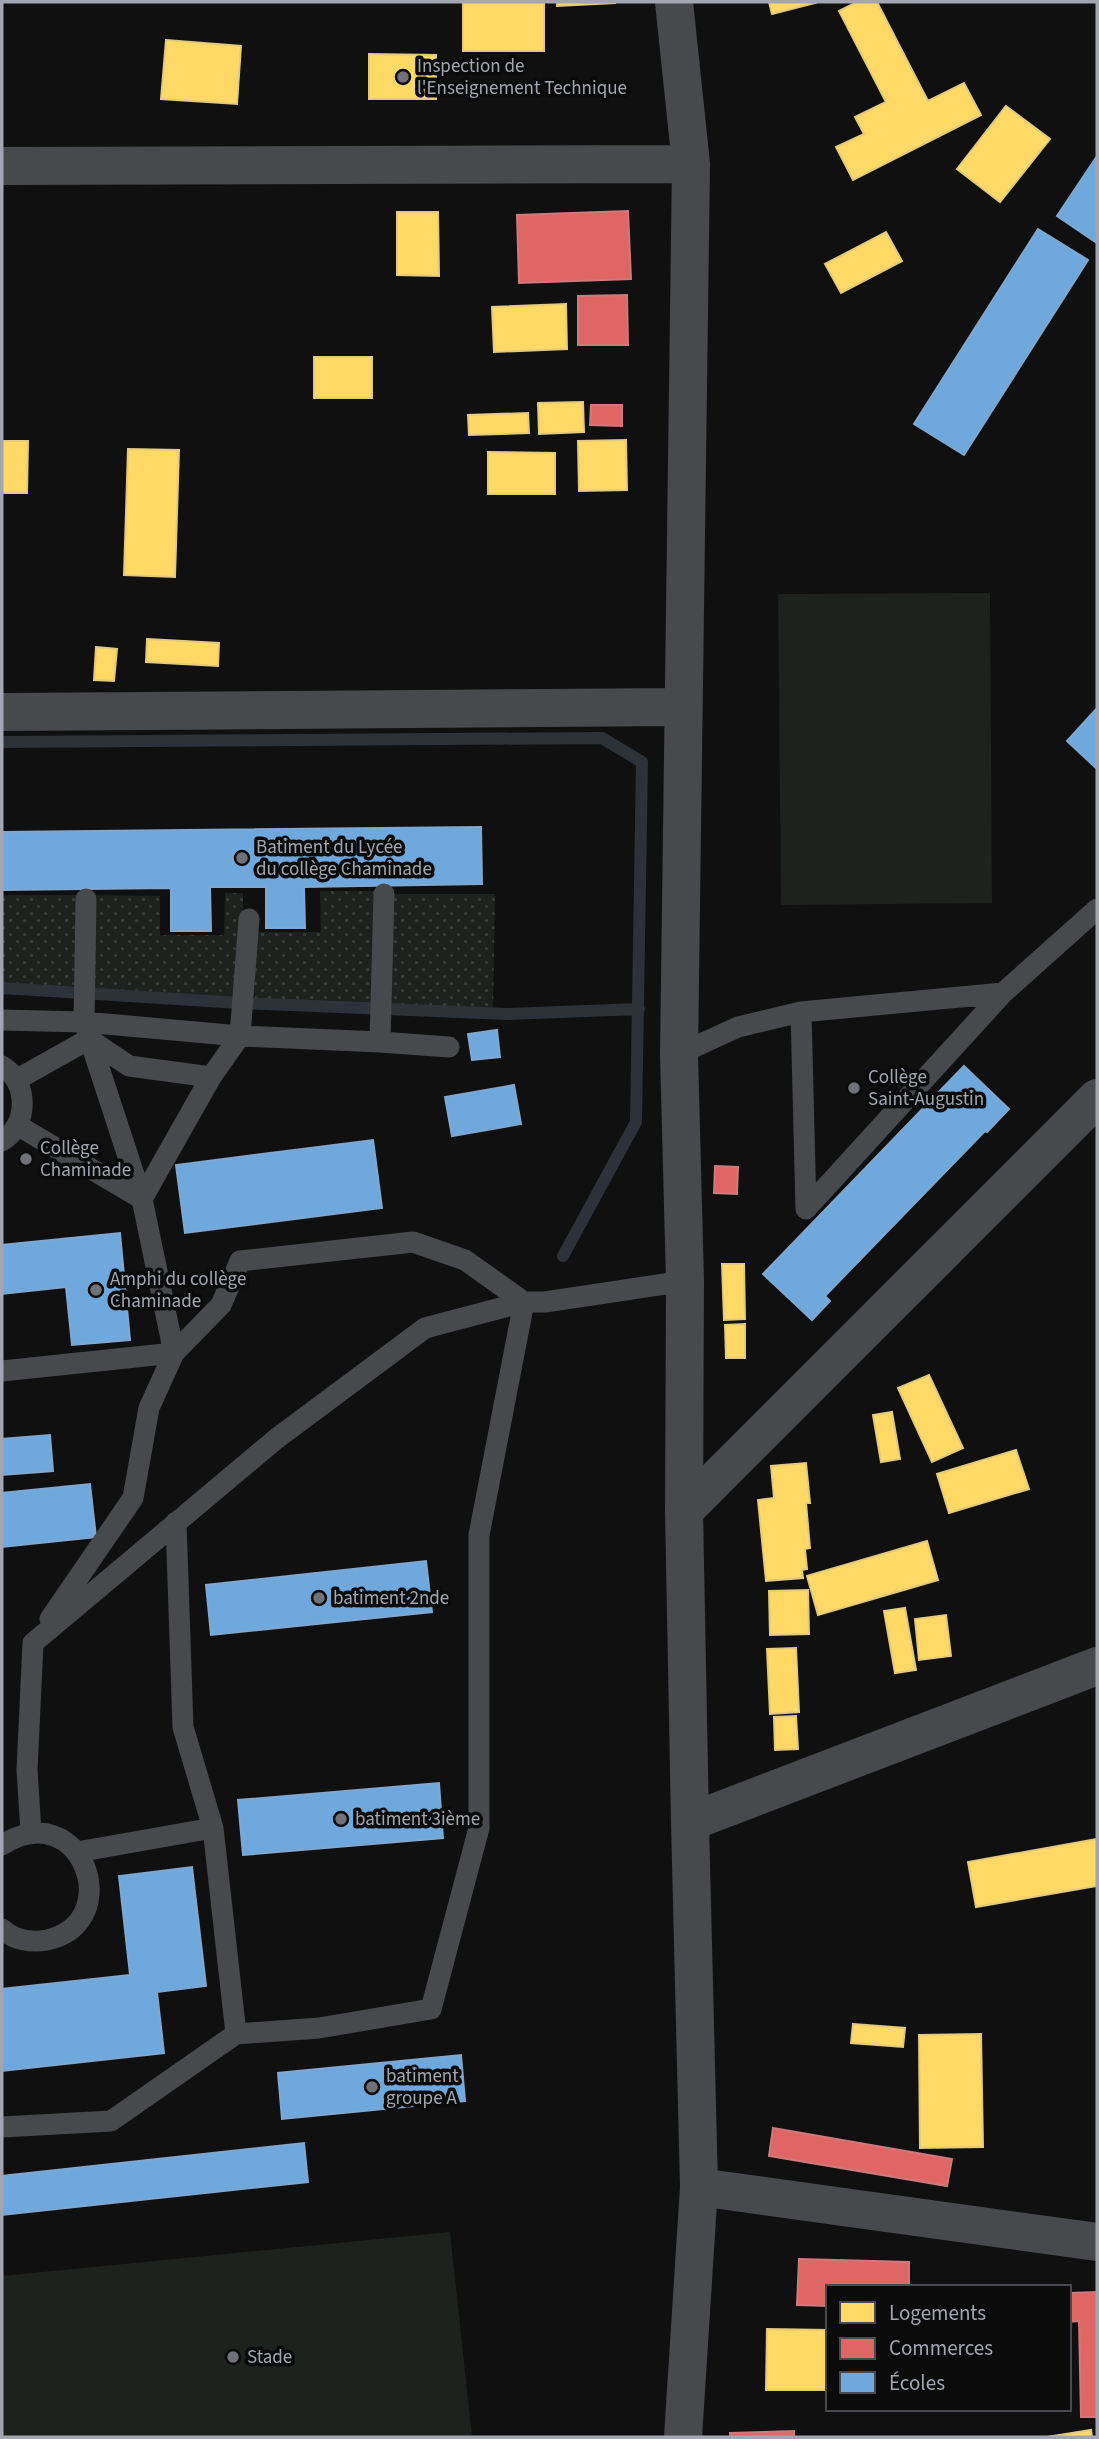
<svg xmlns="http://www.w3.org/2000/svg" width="1099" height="2439" font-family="'Source Sans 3',sans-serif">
	<defs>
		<pattern id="park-dots" width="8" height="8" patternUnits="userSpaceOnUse" patternTransform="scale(1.75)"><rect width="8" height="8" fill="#1d221e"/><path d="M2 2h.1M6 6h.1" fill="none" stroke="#3b3f3c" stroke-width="1.8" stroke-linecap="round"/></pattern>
	</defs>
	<rect width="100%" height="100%" fill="#101011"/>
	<!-- park -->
	<path fill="url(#park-dots)" d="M 320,891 L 379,891 L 378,1005 L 255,1000 L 253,932 L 321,932 Z
		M 225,893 L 243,893 L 243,1000 L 90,990 L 93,895 L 160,896 L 160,935 L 224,935 Z
		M 389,894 L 495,894 L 493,1009 L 388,1006 Z
		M 2,895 L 81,895 L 78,988 L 2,983 Z"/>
	<!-- pitch -->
	<path fill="#1d221e" d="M 990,593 L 992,903 L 781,905 L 778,594 Z
		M 450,2232 L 472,2437 L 2,2437 L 2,2276 Z"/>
	<!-- homes -->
	<path fill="#ffd966" stroke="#e3ca7c" stroke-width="2" d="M 463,2 L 544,2 L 544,51 L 463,51 Z
		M 557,2 L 615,2 L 615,3 L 557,6 Z
		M 769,2 L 814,2 L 815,3 L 772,14 Z
		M 857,2 L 877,2 L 928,101 L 964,83 L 981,115 L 853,180 L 836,147 L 864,134 L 855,117 L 886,102 L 839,11 Z
		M 166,40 L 241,46 L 237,104 L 161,99 Z
		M 369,54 L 436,55 L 436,99 L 369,99 Z
		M 1006,106 L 1050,139 L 1000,202 L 957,169 Z
		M 397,212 L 438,212 L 439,276 L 397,275 Z
		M 886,232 L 902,261 L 841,293 L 825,264 Z
		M 566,304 L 567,349 L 494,352 L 492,307 Z
		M 314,357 L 372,357 L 372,398 L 314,398 Z
		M 583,402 L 584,432 L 539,434 L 538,403 Z
		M 528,413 L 529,433 L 469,435 L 468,415 Z
		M 626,440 L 627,490 L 579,491 L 578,441 Z
		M 2,441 L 28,441 L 27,493 L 2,493 Z
		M 128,449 L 179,450 L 175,577 L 124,575 Z
		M 488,452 L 555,453 L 555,494 L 488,494 Z
		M 147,639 L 219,643 L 218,666 L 146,662 Z
		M 96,647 L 117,649 L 114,681 L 94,680 Z
		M 722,1264 L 744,1264 L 745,1319 L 724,1320 Z
		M 745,1324 L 745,1358 L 726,1358 L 725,1325 Z
		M 929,1375 L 963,1448 L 932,1462 L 898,1388 Z
		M 892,1412 L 900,1459 L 881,1462 L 873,1415 Z
		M 1016,1450 L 1029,1489 L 949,1513 L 937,1474 Z
		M 806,1463 L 810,1503 L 806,1503 L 810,1548 L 805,1549 L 807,1569 L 802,1570 L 803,1578 L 766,1581 L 758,1500 L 774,1498 L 771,1466 Z
		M 927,1541 L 938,1580 L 818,1615 L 807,1576 Z
		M 808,1590 L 809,1634 L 770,1635 L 769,1591 Z
		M 905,1608 L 916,1670 L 895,1673 L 884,1611 Z
		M 946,1615 L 951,1656 L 919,1660 L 915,1619 Z
		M 796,1648 L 799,1712 L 770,1714 L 767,1649 Z
		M 796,1716 L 798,1749 L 775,1750 L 774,1717 Z
		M 1097,1839 L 1097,1886 L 976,1907 L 968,1862 Z
		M 853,2024 L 905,2028 L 903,2047 L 851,2043 Z
		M 981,2034 L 983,2147 L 920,2148 L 919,2035 Z
		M 767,2329 L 828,2330 L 828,2390 L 766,2390 Z
		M 1091,2430 L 1092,2437 L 1047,2437 Z"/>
	<!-- shops -->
	<path fill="#e06666" stroke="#ce797c" stroke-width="2" d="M 628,211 L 631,279 L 519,283 L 517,215 Z
		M 627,295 L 628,345 L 578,345 L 578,296 Z
		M 591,405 L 622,405 L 622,426 L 590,425 Z
		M 715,1166 L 738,1167 L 737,1194 L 714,1193 Z
		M 773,2128 L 952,2159 L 947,2186 L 769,2156 Z
		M 799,2259 L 909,2262 L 909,2287 L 828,2287 L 828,2306 L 797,2305 Z
		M 1097,2292 L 1097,2417 L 1081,2417 L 1079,2321 L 1069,2322 L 1069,2293 Z
		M 794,2431 L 794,2437 L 730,2437 L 730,2433 Z"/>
	<!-- schools -->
	<path fill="#6fa8dc" stroke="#7fa7cf" stroke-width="2" d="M 1097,156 L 1097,243 L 1057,216 Z
		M 1038,229 L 1088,260 L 964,455 L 914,424 Z
		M 1097,708 L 1097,769 L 1067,741 Z
		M 481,827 L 482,884 L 304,887 L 305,928 L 266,928 L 266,887 L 210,887 L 211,931 L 171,931 L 171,888 L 2,890 L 2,832 Z
		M 497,1030 L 500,1057 L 472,1060 L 468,1034 Z
		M 964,1066 L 1009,1109 L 987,1132 L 985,1131 L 825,1296 L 830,1301 L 812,1320 L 763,1274 Z
		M 514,1085 L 521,1124 L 452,1136 L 445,1097 Z
		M 373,1140 L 382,1208 L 185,1233 L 176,1165 Z
		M 120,1233 L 130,1340 L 72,1345 L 66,1287 L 2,1294 L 2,1245 Z
		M 50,1435 L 53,1471 L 2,1475 L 2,1439 Z
		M 90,1484 L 96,1537 L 2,1547 L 2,1493 Z
		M 426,1561 L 432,1612 L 211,1635 L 206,1585 Z
		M 439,1783 L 443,1838 L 243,1855 L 238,1800 Z
		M 192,1867 L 206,1986 L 157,1992 L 164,2053 L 2,2071 L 2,1989 L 130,1975 L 119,1876 Z
		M 461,2055 L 465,2101 L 282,2119 L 278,2073 Z
		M 304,2143 L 308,2182 L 2,2215 L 2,2176 Z"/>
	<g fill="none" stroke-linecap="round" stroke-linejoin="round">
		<!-- stream -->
		<path stroke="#2c3238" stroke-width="12" d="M 2,742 L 602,738 L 642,762 L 636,1122 L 563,1256
			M 2,988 L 240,1003 L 507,1014 L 639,1009"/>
		<!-- service -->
		<path stroke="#48494c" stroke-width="21" d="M 801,1012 L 806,1209
			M 2,1020 L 84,1022 L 240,1036 L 380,1042 L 449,1047
			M 380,1042 L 384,894
			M 679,1054 L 738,1027 L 801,1012 L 1003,993
			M 2,1066 C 29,1082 29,1125 2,1141
			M 16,1080 L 89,1039 L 129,1066 L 211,1077
			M 17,1125 L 142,1199 L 211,1077 L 240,1036 L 249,919
			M 806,1209 L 1003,993 L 1097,909
			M 2,1371 L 174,1353 L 221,1305 L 240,1261 L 413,1242 L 465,1260 L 524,1302 L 425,1328 L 276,1439 L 33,1643 L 27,1770 L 31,1832
			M 176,1522 L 183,1727 L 213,1828
			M 50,1619 L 133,1498 L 149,1408 L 174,1353 L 142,1199 L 84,1022 L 86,899
			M 2,1845 C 81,1794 128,1922 47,1940 C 31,1943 14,1940 2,1929
			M 77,1852 L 213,1828 L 236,2034
			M 2,2127 L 111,2121 L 236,2034 L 319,2028 L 431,2009 L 479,1828 L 479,1535 L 524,1302 L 545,1302 L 685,1281"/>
		<!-- minor -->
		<path stroke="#48494c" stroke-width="38" d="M 674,2 L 691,164 L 679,1054 L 685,1281 L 684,1511 L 690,1822 L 699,2187 L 683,2437
			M 2,166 L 691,164
			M 2,712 L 682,707
			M 684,1511 L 1097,1098
			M 690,1822 L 1097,1666
			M 699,2187 L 1097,2242"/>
	</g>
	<!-- markers -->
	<g fill="#707278" stroke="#0b0b0c" stroke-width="2.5">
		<circle cx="403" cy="77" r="7"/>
		<circle cx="242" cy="858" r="7"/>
		<circle cx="854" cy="1088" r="7"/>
		<circle cx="26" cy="1159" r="7"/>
		<circle cx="96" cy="1290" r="7"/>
		<circle cx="319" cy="1598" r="7"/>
		<circle cx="341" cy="1819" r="7"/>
		<circle cx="372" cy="2087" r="7"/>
		<circle cx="233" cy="2357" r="7"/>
	</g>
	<g text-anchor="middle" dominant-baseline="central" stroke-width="7" stroke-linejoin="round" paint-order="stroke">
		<!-- poi labels -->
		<g font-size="19" fill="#a3a6b0" stroke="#0b0b0c" text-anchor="start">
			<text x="417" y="66">Inspection de<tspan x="417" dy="22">l'Enseignement Technique</tspan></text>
			<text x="256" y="847">Batiment du Lycée<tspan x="256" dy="22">du collège Chaminade</tspan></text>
			<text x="868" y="1077">Collège<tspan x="868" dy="22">Saint-Augustin</tspan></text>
			<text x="40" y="1148">Collège<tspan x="40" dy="22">Chaminade</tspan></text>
			<text x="110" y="1279">Amphi du collège<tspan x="110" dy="22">Chaminade</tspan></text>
			<text x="333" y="1598">batiment 2nde</text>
			<text x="355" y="1819">batiment 3ième</text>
			<text x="386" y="2076">batiment<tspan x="386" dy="22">groupe A</tspan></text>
			<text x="247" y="2357">Stade</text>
		</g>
	</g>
	<!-- border -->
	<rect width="1099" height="2439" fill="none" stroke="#a3a6b0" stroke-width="7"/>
	<!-- legend -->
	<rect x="826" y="2285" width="245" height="126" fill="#0b0b0c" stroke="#48494e" stroke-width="2"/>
	<rect x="840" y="2302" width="35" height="21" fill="#ffd966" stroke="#48494e" stroke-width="2"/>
	<text x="889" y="2320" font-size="21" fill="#a3a6b0">Logements</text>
	<rect x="840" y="2338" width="35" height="21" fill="#e06666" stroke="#48494e" stroke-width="2"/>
	<text x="889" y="2355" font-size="21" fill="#a3a6b0">Commerces</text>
	<rect x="840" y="2372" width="35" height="21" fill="#6fa8dc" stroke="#48494e" stroke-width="2"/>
	<text x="889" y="2390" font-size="21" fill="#a3a6b0">Écoles</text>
</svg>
